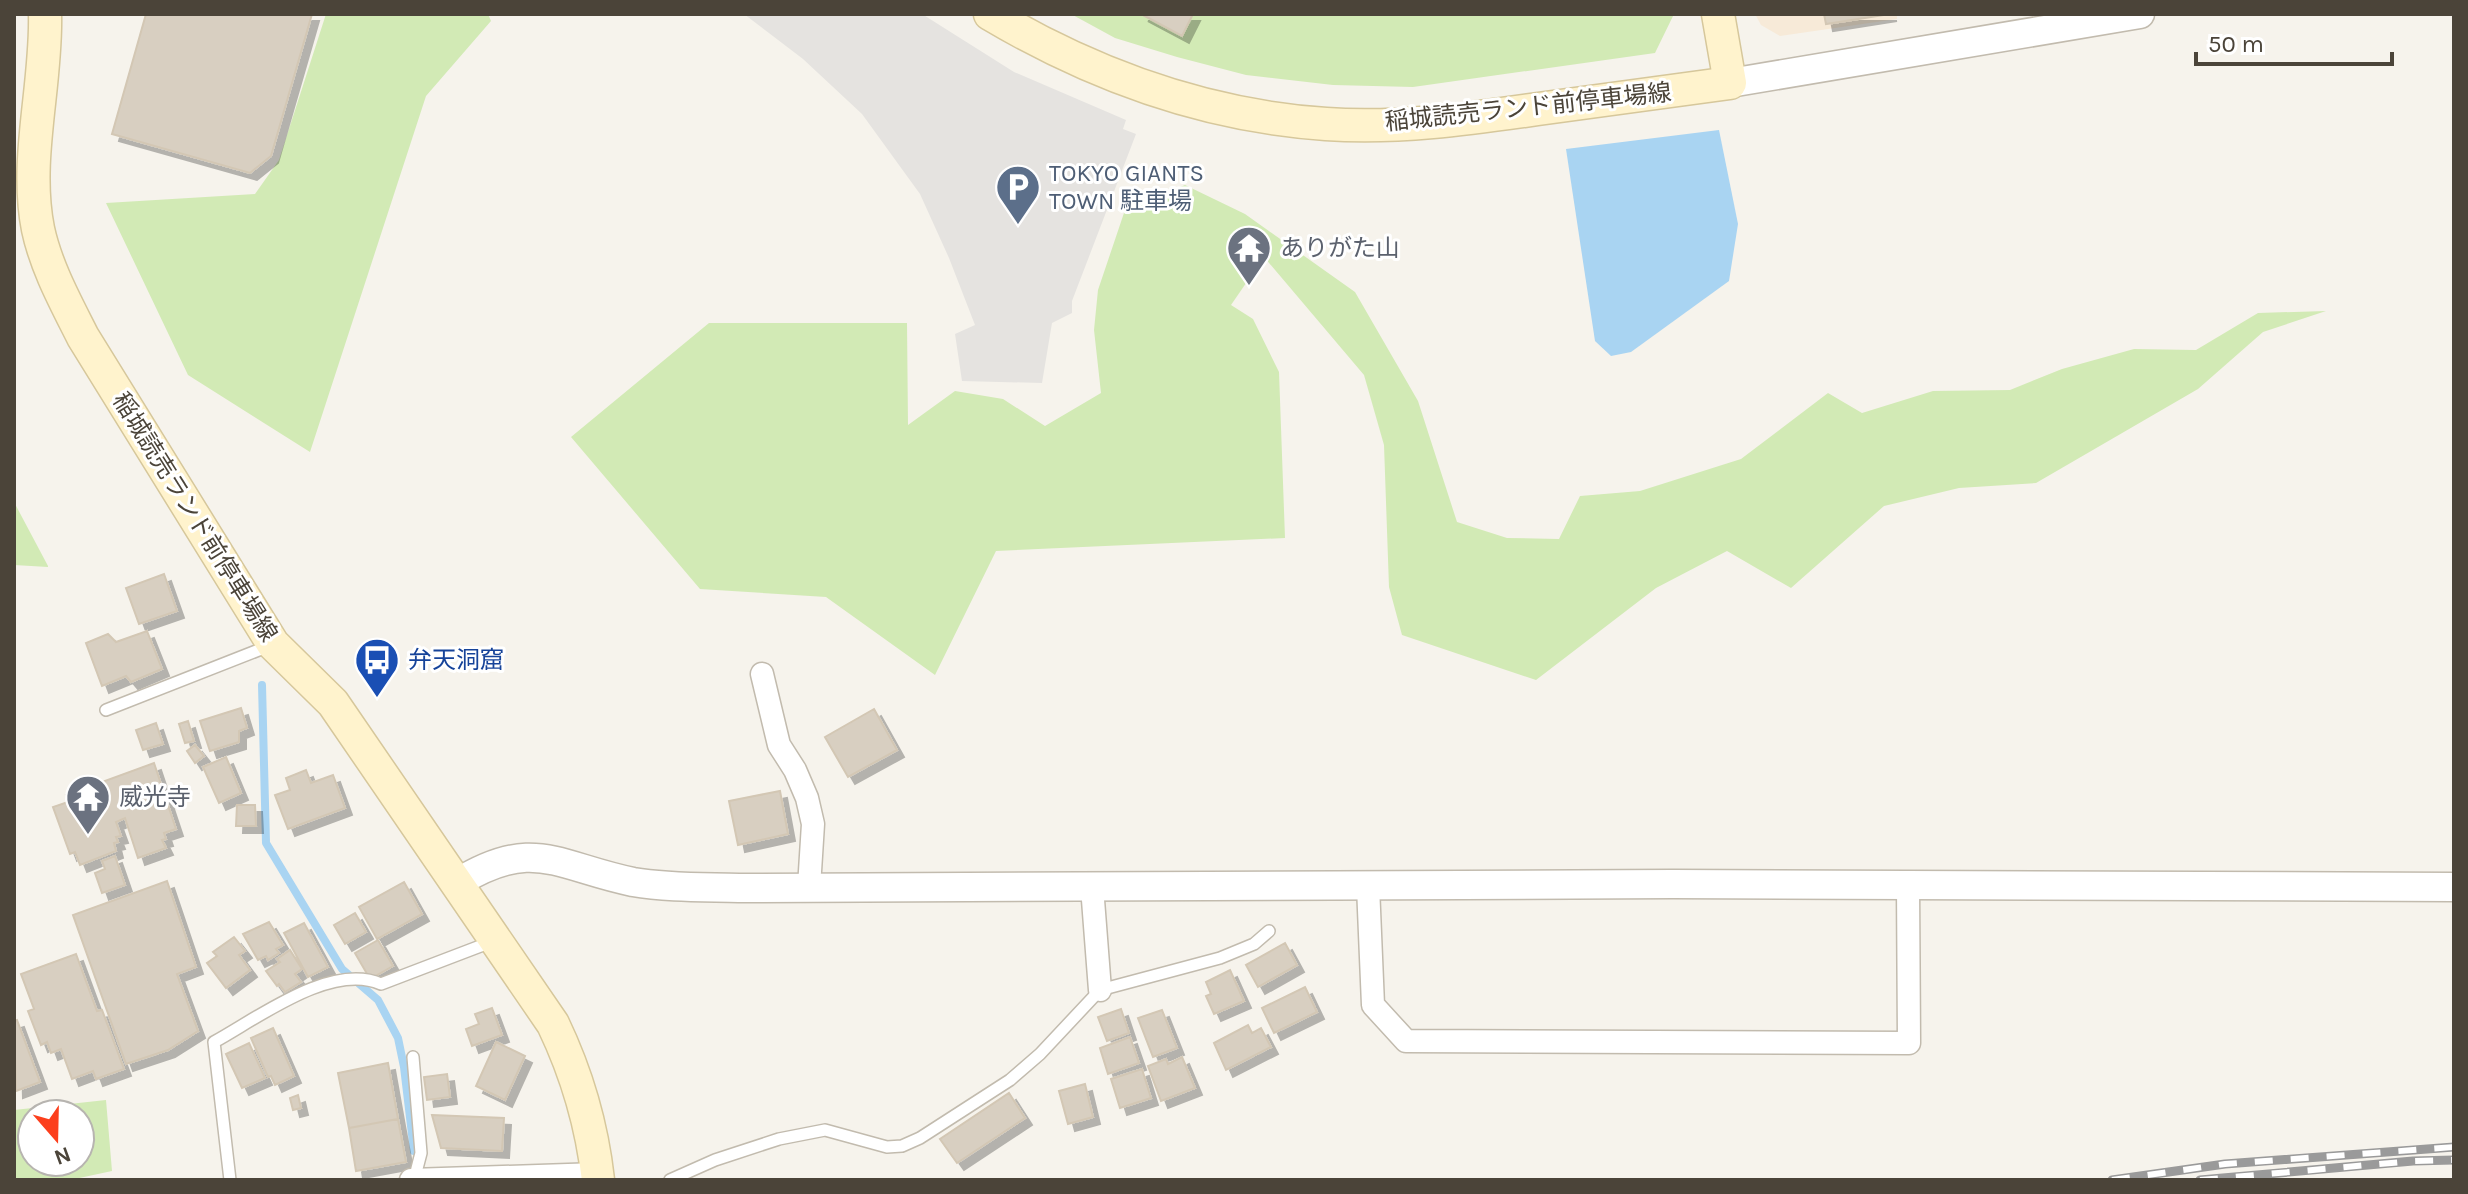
<svg xmlns="http://www.w3.org/2000/svg" width="2468" height="1194" font-family="Karla,'Noto Sans JP',sans-serif">
	<defs>
		<filter id="shadow"><feDropShadow dx="7" dy="7" stdDeviation="0" flood-color="#0004"/></filter>
	</defs>
	<rect width="100%" height="100%" fill="#f6f3ec"/>
	<!-- commercial -->
	<path fill="#f7ead8" d="M 1755,14 L 1897,14 L 1897,19 L 1780,36 L 1761,25 Z"/>
	<!-- green -->
	<path fill="#d2eab5" fill-rule="evenodd" d="M 326,14 L 488,14 L 491,21 L 426,96 L 310,452 L 188,375 L 106,203 L 255,194 L 279,160 Z
		M 1071,14 L 1674,14 L 1655,53 L 1413,87 L 1333,85 L 1246,75 L 1177,57 L 1115,38 Z
		M 1185,185 L 1245,214 L 1355,292 L 1418,401 L 1457,522 L 1507,538 L 1559,539 L 1580,496 L 1640,491 L 1741,459 L 1828,393 L 1862,413 L 1933,391 L 2010,390 L 2062,369 L 2134,349 L 2196,350 L 2258,313 L 2326,311 L 2263,332 L 2198,389 L 2036,483 L 1959,488 L 1884,506 L 1791,588 L 1727,551 L 1656,588 L 1536,680 L 1402,635 L 1389,587 L 1384,445 L 1364,375 L 1264,257 L 1231,305 L 1253,319 L 1279,372 L 1285,538 L 996,551 L 935,675 L 826,597 L 700,589 L 571,437 L 709,323 L 907,323 L 908,425 L 955,391 L 1003,399 L 1045,426 L 1101,393 L 1094,330 L 1098,290 L 1125,210 Z
		M 14,502 L 48,566 L 48,567 L 14,565 Z
		M 106,1100 L 112,1171 L 70,1180 L 14,1180 L 14,1110 ZM 80,1114 L 80,1162 L 32,1162 L 32,1114 Z"/>
	<!-- parking -->
	<path fill="#e5e3e0" d="M 744,14 L 922,14 L 1014,72 L 1126,120 L 1123,129 L 1136,134 L 1072,301 L 1072,313 L 1052,323 L 1042,383 L 962,381 L 955,334 L 975,325 L 949,258 L 920,194 L 862,114 L 803,59 Z"/>
	<!-- water -->
	<path fill="#a9d4f2" d="M 1719,130 L 1738,224 L 1729,281 L 1631,352 L 1611,356 L 1595,341 L 1566,149 Z"/>
	<g fill="none" stroke-linecap="round" stroke-linejoin="round">
		<!-- stream -->
		<path stroke="#a9d4f2" stroke-width="8" d="M 262,685 L 266,843 L 342,969 L 378,1000 L 398,1038 L 404,1067 L 414,1151"/>
	</g>
	<!-- building -->
	<path fill="#d8cfc1" stroke="#d3c7b4" stroke-width="2" filter="url(#shadow)" d="M 146,14 L 312,14 L 271,156 L 250,173 L 112,134 Z
		M 1141,14 L 1193,14 L 1182,36 Z
		M 1824,14 L 1890,14 L 1826,24 Z
		M 164,574 L 177,611 L 139,624 L 126,588 Z
		M 147,631 L 162,669 L 131,682 L 126,676 L 102,686 L 86,643 L 108,634 L 116,642 Z
		M 241,708 L 247,728 L 239,731 L 239,742 L 210,751 L 200,721 Z
		M 874,709 L 897,750 L 848,777 L 825,737 Z
		M 188,721 L 194,741 L 185,743 L 179,724 Z
		M 156,723 L 163,744 L 143,750 L 136,730 Z
		M 195,745 L 204,756 L 195,763 L 187,751 Z
		M 226,757 L 241,793 L 219,803 L 203,767 Z
		M 154,763 L 176,829 L 164,833 L 166,839 L 162,840 L 166,848 L 138,858 L 125,818 L 116,822 L 121,836 L 116,837 L 118,842 L 114,843 L 116,851 L 80,865 L 75,852 L 70,854 L 53,807 L 68,802 L 66,795 L 91,786 L 94,792 L 105,788 L 102,782 Z
		M 306,770 L 311,783 L 333,775 L 345,808 L 288,829 L 275,795 L 290,790 L 286,778 Z
		M 780,791 L 788,834 L 738,845 L 729,801 Z
		M 237,805 L 255,805 L 256,826 L 236,826 Z
		M 115,856 L 125,885 L 102,893 L 95,873 L 105,869 L 102,861 Z
		M 167,881 L 196,967 L 177,974 L 198,1031 L 168,1050 L 126,1064 L 73,915 Z
		M 404,882 L 422,914 L 377,939 L 359,907 Z
		M 355,913 L 366,932 L 345,944 L 334,925 Z
		M 269,922 L 283,945 L 276,949 L 279,953 L 268,960 L 266,956 L 258,960 L 243,934 Z
		M 304,923 L 328,967 L 308,977 L 284,933 Z
		M 234,937 L 245,951 L 239,955 L 250,970 L 226,988 L 207,963 L 217,956 L 213,952 Z
		M 378,940 L 393,966 L 370,979 L 355,953 Z
		M 1285,943 L 1297,965 L 1258,987 L 1246,965 Z
		M 290,950 L 302,969 L 295,974 L 301,982 L 285,992 L 279,984 L 277,986 L 266,971 L 280,962 L 277,959 Z
		M 76,954 L 97,1011 L 102,1010 L 124,1069 L 96,1079 L 93,1071 L 72,1079 L 61,1049 L 51,1053 L 47,1042 L 41,1045 L 28,1011 L 34,1009 L 21,974 Z
		M 1230,970 L 1244,1001 L 1214,1014 L 1206,996 L 1211,994 L 1206,982 Z
		M 1305,987 L 1317,1012 L 1274,1033 L 1262,1008 Z
		M 492,1008 L 502,1035 L 472,1046 L 466,1029 L 479,1024 L 475,1014 Z
		M 1121,1009 L 1129,1033 L 1107,1041 L 1098,1017 Z
		M 1162,1010 L 1177,1048 L 1153,1057 L 1138,1018 Z
		M 17,1020 L 40,1082 L 16,1091 L 14,1021 Z
		M 1248,1025 L 1252,1033 L 1261,1028 L 1271,1047 L 1226,1070 L 1214,1043 Z
		M 273,1028 L 294,1076 L 275,1085 L 271,1076 L 268,1077 L 251,1038 Z
		M 1130,1037 L 1139,1063 L 1108,1074 L 1100,1048 Z
		M 496,1042 L 525,1056 L 505,1100 L 476,1086 Z
		M 249,1043 L 265,1078 L 242,1088 L 226,1054 Z
		M 1182,1057 L 1195,1088 L 1161,1101 L 1148,1066 L 1166,1059 L 1168,1064 Z
		M 388,1063 L 398,1119 L 349,1128 L 338,1073 Z
		M 1142,1069 L 1151,1098 L 1120,1108 L 1111,1079 Z
		M 447,1074 L 450,1097 L 427,1100 L 424,1077 Z
		M 1085,1084 L 1093,1117 L 1068,1124 L 1059,1091 Z
		M 1009,1093 L 1025,1118 L 957,1163 L 940,1139 Z
		M 298,1095 L 301,1108 L 293,1110 L 290,1098 Z
		M 432,1115 L 504,1118 L 502,1151 L 441,1148 Z
		M 398,1119 L 406,1162 L 356,1171 L 349,1128 Z"/>
	<g fill="none" stroke-linecap="round" stroke-linejoin="round">
		<!-- service casing -->
		<g stroke="#c2bbae" stroke-width="14">
			<path id="service" d="M 106,710 L 269,646
				M 413,1057 L 421,1153 L 414,1180
				M 230,1180 L 214,1042 C 258,1018 331,962 381,984 L 491,942
				M 670,1180 L 715,1160 L 779,1139 L 825,1130 L 887,1147 L 902,1146 L 920,1138 L 1010,1080 L 1040,1054 L 1100,990 L 1220,958 L 1254,944 L 1269,931"/>
		</g>
		<!-- minor casing -->
		<g stroke="#c2bbae" stroke-width="25">
			<path id="minor" d="M 762,674 L 779,745 L 795,770 L 807,798 L 813,824 L 809,887
				M 1368,886 L 1373,1005 L 1406,1041 L 1909,1043 L 1908,886
				M 1092,887 L 1100,990
				M 411,1180 L 598,1174"/>
		</g>
		<!-- tertiary casing -->
		<g stroke="#c2bbae" stroke-width="31">
			<path id="tertiary" d="M 1730,83 L 2140,14
				M 457,883 C 533,836 556,866 633,882 C 668,888 704,887 739,888 L 1673,884 L 2454,887"/>
		</g>
		<!-- secondary casing -->
		<g stroke="#d6c79b" stroke-width="35">
			<path id="secondary" d="M 45,14 C 47,85 24,159 38,229 C 46,267 66,303 83,337 L 273,644 L 333,703 L 553,1024 C 577,1074 592,1126 598,1180
				M 990,14 C 1093,75 1206,116 1326,124 C 1397,129 1468,119 1538,109 C 1602,100 1666,92 1730,83 L 1718,14"/>
		</g>
		<!-- service -->
		<use href="#service" stroke="#fff" stroke-width="11"/>
		<!-- minor -->
		<use href="#minor" stroke="#fff" stroke-width="22"/>
		<!-- tertiary -->
		<use href="#tertiary" stroke="#fff" stroke-width="28"/>
		<!-- secondary -->
		<use href="#secondary" stroke="#fff3cd" stroke-width="32"/>
		<!-- rail casing -->
		<g stroke="#9a9a9a" stroke-width="9">
			<path id="rail" d="M 2112,1180 L 2225,1164 L 2454,1147
				M 2200,1180 L 2413,1161 L 2454,1160"/>
		</g>
		<!-- rail -->
		<use href="#rail" stroke="#fff" stroke-width="6" stroke-dasharray="18" stroke-linecap="butt"/>
	</g>
	<!-- icons -->
	<defs>
		<g id="parking-pin" transform="scale(2.3)"><path d="M0 17L-7.5 6A9.5 9.5 0 1 1 7.5 6Z" fill="#5c6f8a" stroke="#fff"/><path d="M-3.5-5.5H1a3.5 3.5 0 0 1 0 7H-1V5.5H-3.5ZM-1-3.4V-.6H.8a1.4 1.4 0 0 0 0-2.8Z" fill="#fff"/></g>
		<g id="temple-pin" transform="scale(2.3)"><path d="M0 17L-7.5 6A9.5 9.5 0 1 1 7.5 6Z" fill="#6b7280" stroke="#fff"/><path d="M0-6L5-2H3V0L6.5 2.5H4V6H1.5V3h-3V6H-4V2.5H-6.5L-3 0V-2H-5Z" fill="#fff"/></g>
		<g id="bus-pin" transform="scale(2.3)"><path d="M0 17L-7.5 6A9.5 9.5 0 1 1 7.5 6Z" fill="#1a4fb4" stroke="#fff"/><path d="M-5-6H5V4H4V6H2V4H-2V6H-4V4H-5ZM-3.5-4V0h7V-4ZM-3.5 1.2v1.5H-2V1.2ZM2 1.2v1.5H3.5V1.2Z" fill="#fff"/></g>
	</defs>
	<g fill-rule="evenodd">
		<use href="#parking-pin" x="1018" y="187"/>
		<use href="#temple-pin" x="1249" y="248"/>
		<use href="#bus-pin" x="377" y="660"/>
		<use href="#temple-pin" x="88" y="797"/>
	</g>
	<g text-anchor="middle" dominant-baseline="central" stroke-width="6" stroke-linejoin="round" paint-order="stroke">
		<!-- street labels -->
		<g font-size="24" fill="#4b4439" stroke="#fff">
			<text transform="translate(1528 107) rotate(-6)">稲城読売ランド前停車場線</text>
			<text transform="translate(195 517) rotate(58)">稲城読売ランド前停車場線</text>
		</g>
		<!-- service labels -->
		<g font-size="24" fill="#4e5e75" stroke="#fff" text-anchor="start">
			<text x="1049" y="173">TOKYO GIANTS<tspan x="1049" dy="28">TOWN 駐車場</tspan></text>
		</g>
		<!-- worship labels -->
		<g font-size="24" fill="#5b616d" stroke="#fff" text-anchor="start">
			<text x="1280" y="248">ありがた山</text>
			<text x="119" y="797">威光寺</text>
		</g>
		<!-- transit labels -->
		<g font-size="24" fill="#164399" stroke="#fff" text-anchor="start">
			<text x="408" y="660">弁天洞窟</text>
		</g>
	</g>
	<!-- border -->
	<rect width="2468" height="1194" fill="none" stroke="#4b4439" stroke-width="32"/>
	<!-- north arrow -->
	<g transform="translate(56 1138) rotate(160)"><circle r="38" fill="#ffffff" stroke="#b7b4b0" stroke-width="2"/>
	<path d="M0-6L14 30L0 20L-14 30Z" fill="#fc3f1d"/>
	<text y="-12" font-size="22" font-weight="bold" text-anchor="middle" fill="#4b4439">N</text>
	</g>
	<!-- scale -->
	<path d="M2196 52v12h196v-12" fill="none" stroke="#4b4439" stroke-width="4"/>
	<text x="2208" y="52" font-size="24" fill="#4b4439" stroke="#ffffff" stroke-width="6" paint-order="stroke">50 m</text>
</svg>
